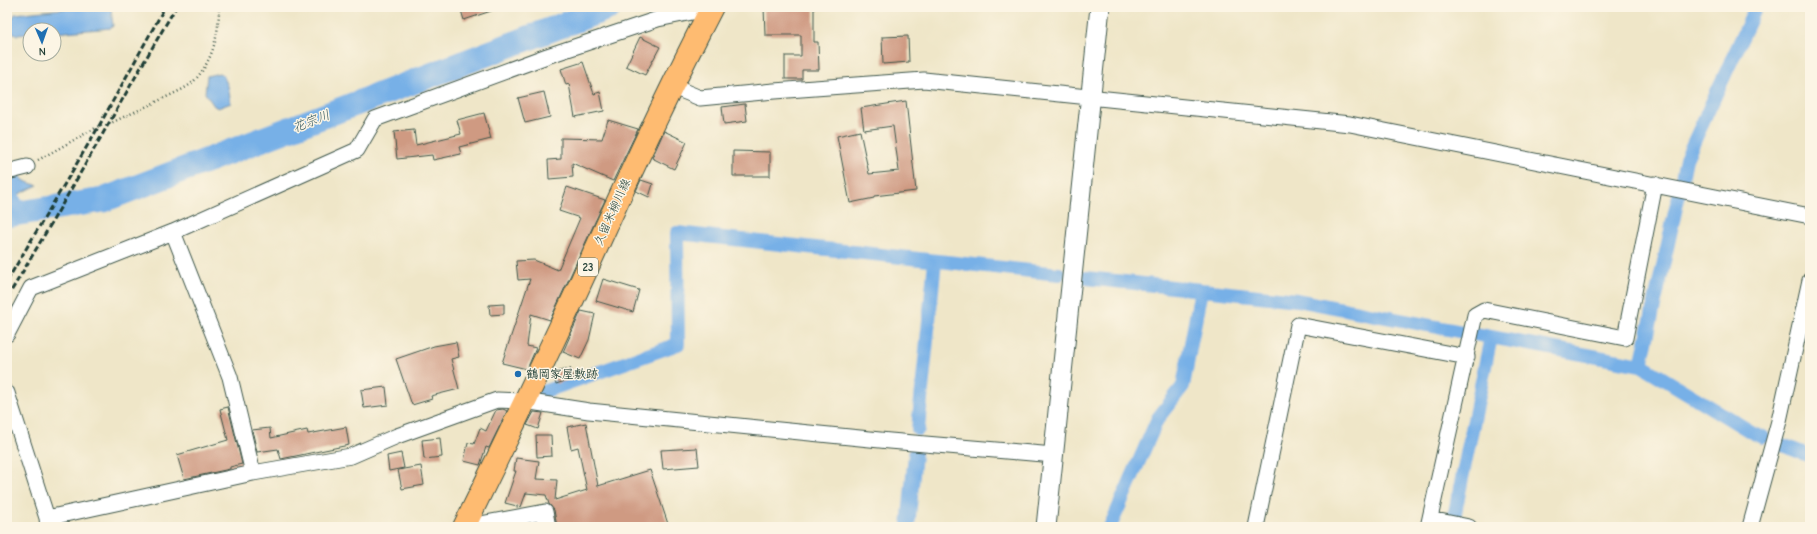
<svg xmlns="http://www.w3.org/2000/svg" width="1817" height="534" font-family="'Comic Neue','Klee One',sans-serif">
	<rect width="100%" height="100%" fill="#fcf5e5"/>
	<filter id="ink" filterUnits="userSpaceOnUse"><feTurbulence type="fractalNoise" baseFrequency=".025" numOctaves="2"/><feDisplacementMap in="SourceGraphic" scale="8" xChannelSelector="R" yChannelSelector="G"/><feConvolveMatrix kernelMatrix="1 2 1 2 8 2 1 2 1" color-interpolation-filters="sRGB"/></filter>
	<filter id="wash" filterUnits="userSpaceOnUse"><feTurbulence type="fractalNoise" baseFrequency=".012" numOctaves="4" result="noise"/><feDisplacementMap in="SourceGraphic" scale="16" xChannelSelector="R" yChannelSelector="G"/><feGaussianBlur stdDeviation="0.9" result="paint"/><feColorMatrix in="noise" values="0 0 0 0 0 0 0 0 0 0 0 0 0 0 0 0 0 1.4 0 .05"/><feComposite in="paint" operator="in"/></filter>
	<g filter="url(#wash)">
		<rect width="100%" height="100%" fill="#efe6c8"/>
		<!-- water -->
		<path fill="#77b0e7" stroke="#4b768e" d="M 81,7 L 111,7 L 113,26 L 111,28 L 54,33 L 54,30 L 30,30 L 30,34 L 17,35 L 14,33 L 7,33 L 7,18 L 13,18 L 15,14 Z
			M 219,73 L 223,75 L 228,86 L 231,103 L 218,108 L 214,106 L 205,93 L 207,76 Z
			M 7,97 L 11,149 L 9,153 C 14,170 19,183 38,185 L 7,200 Z"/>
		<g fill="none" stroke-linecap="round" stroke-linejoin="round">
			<!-- canal -->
			<path stroke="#77b0e7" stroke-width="14" d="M 1682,179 L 1686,159 L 1756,7
				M 7,182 L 19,212
				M 1086,278 L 1297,300 L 1463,332
				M 1475,334 L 1641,365 L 1679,194
				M 1641,365 L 1753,433 L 1763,437
				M 543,392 L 678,344 L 677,233 L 1059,274
				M 918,429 L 935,261
				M 1780,444 L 1810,456
				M 908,527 L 915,454
				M 1110,527 L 1158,418 L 1183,386 L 1201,290
				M 1452,527 L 1491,337"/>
			<!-- river -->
			<path stroke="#77b0e7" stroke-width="25" d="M 7,215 L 103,200 L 610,7"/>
		</g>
		<g id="blocks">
			<!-- building -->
			<path fill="#cf9a82" d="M 460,7 L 497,7 L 497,9 L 464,20 Z
				M 764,7 L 814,7 L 814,42 L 818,42 L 819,70 L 802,70 L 802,79 L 785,79 L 785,56 L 801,56 L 801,35 L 765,35 Z
				M 908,36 L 909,62 L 883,64 L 882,37 Z
				M 640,37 L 660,47 L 645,75 L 626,66 Z
				M 583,62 L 594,94 L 600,92 L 604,111 L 575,117 L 569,84 L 566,85 L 561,69 Z
				M 544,92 L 550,117 L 525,123 L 518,98 Z
				M 906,101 L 916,191 L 874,196 L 874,198 L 850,203 L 837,136 L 860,131 L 869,174 L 899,171 L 893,126 L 864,130 L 861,108 Z
				M 745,104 L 747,121 L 724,124 L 722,107 Z
				M 484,113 L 491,139 L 459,147 L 461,154 L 433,160 L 432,155 L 397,159 L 394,132 L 414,130 L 416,145 L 461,134 L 457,120 Z
				M 608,120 L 638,129 L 613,181 L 572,163 L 573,177 L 549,179 L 548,160 L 561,159 L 561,138 L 602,139 Z
				M 664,131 L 687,142 L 674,169 L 652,158 Z
				M 733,151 L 770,152 L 770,176 L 733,176 Z
				M 641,180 L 653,184 L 649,197 L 636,191 Z
				M 567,187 L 605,200 L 550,320 L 531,314 L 527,346 L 536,348 L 527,369 L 502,363 L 530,279 L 518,280 L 516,261 L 534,260 L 558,270 L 580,218 L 559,211 Z
				M 603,279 L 639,290 L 633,312 L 596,301 Z
				M 504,304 L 504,314 L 490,315 L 489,305 Z
				M 581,311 L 595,314 L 589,340 L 580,359 L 563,352 Z
				M 456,342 L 459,357 L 451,359 L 459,389 L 431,396 L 432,399 L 412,405 L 396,359 L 434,346 Z
				M 570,368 L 574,378 L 556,384 L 553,373 Z
				M 386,387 L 388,405 L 364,408 L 361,390 Z
				M 228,407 L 242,464 L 230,467 L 230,469 L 184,479 L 177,455 L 228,440 L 220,409 Z
				M 503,409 L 507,411 L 489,448 L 486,447 L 480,465 L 464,461 L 468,443 L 474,444 L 480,428 L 486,431 L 496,410 Z
				M 534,412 L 543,413 L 538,429 L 527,425 Z
				M 586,423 L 598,486 L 650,470 L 669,527 L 557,527 L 554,510 L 549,504 L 546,495 L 526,493 L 521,507 L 505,503 L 516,471 L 514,471 L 516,458 L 539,461 L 536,479 L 557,480 L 555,500 L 587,490 L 578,447 L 571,449 L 567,427 Z
				M 346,427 L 349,445 L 281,459 L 278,449 L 257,452 L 252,430 L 270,428 L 271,438 L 307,430 L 308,434 Z
				M 536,435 L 551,435 L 552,456 L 537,457 Z
				M 440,438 L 442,457 L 424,459 L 422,440 Z
				M 697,448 L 699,466 L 663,469 L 661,450 Z
				M 401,453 L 404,468 L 389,471 L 387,456 Z
				M 421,466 L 424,485 L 402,489 L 398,470 Z"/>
		</g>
	</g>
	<g filter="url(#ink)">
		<use href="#blocks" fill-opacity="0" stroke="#3e564a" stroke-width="1"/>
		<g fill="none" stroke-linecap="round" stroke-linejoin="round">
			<!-- minor casing -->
			<g stroke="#3e564a" stroke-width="17">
				<path id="minor" d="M 671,86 L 700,98 L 774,91 L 924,80 L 1350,124 L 1810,216
					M 7,172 L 27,167
					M 173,232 L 230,377 L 253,473
					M 7,334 L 31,288 L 173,232 L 357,150 L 375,119 L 547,56 L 658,19 L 712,8
					M 7,393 L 47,518 L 48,527
					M 47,518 L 253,473 L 351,456 L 397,436 L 497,400 L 524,401 L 589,411 L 890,441 L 1054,455
					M 1430,519 L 1469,527
					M 464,527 L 545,512 L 548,527
					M 1256,527 L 1298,325 L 1467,357
					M 1428,527 L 1475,315 L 1484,310 L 1625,338 L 1655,184
					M 1750,527 L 1779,421 L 1810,280"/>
			</g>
			<!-- tertiary casing -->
			<g stroke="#3e564a" stroke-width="21">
				<path id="tertiary" d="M 1046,527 L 1100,7"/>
			</g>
			<!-- primary casing -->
			<g stroke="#3e564a" stroke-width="24">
				<path id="primary" d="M 464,527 C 509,435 554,342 596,249 C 633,167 671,86 712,7"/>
			</g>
			<!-- path -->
			<path stroke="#3e564a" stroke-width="2.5" stroke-dasharray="1 3" stroke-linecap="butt" d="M 38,160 L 99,126 L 107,125 C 125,116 144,108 162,99 C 172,94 186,89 194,81 C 213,61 219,34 219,7"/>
			<!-- minor -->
			<use href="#minor" stroke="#fff" stroke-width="15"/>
			<!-- tertiary -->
			<use href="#tertiary" stroke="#fff" stroke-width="19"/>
			<!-- primary -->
			<use href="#primary" stroke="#febb71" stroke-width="22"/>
			<!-- rail -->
			<path stroke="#1f3d34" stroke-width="3" stroke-dasharray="6 3" stroke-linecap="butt" d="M 7,281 L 99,126 L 165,7
				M 7,298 C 65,202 119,104 176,7"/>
		</g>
	</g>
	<!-- markers -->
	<circle fill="#1f6fb2" stroke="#fcf5e5" stroke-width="1.5" cx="518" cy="374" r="4"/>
	<g text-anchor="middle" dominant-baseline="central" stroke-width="3" stroke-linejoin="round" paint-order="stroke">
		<!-- shield labels -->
		<rect fill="#fcf5e5" stroke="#617469" stroke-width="1" x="578" y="258" width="20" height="18" rx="3"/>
		<g font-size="11" font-weight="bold" fill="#1f3d34">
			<text x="588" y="267">23</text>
		</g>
		<!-- street labels -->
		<g font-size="12" fill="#1f3d34" stroke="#fcf5e5">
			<text transform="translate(612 212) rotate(-66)">久留米柳川線</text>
		</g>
		<!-- poi labels -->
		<g font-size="12" font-weight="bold" fill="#1f3d34" stroke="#fcf5e5" text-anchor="start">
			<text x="526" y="374">鶴岡家屋敷跡</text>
		</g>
		<!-- water labels -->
		<g font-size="13" font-style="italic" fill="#355a61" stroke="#fcf5e5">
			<text transform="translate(311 121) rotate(-21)">花宗川</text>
		</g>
	</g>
	<!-- margin -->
	<rect width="1817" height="534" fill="none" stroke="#fcf5e5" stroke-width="24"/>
	<!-- north arrow -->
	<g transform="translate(42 42) rotate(178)"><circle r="19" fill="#fcf5e5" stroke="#a4ab9e"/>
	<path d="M0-3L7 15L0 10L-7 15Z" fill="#1f6fb2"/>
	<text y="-6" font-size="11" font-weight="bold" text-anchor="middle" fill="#1f3d34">N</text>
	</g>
</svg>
